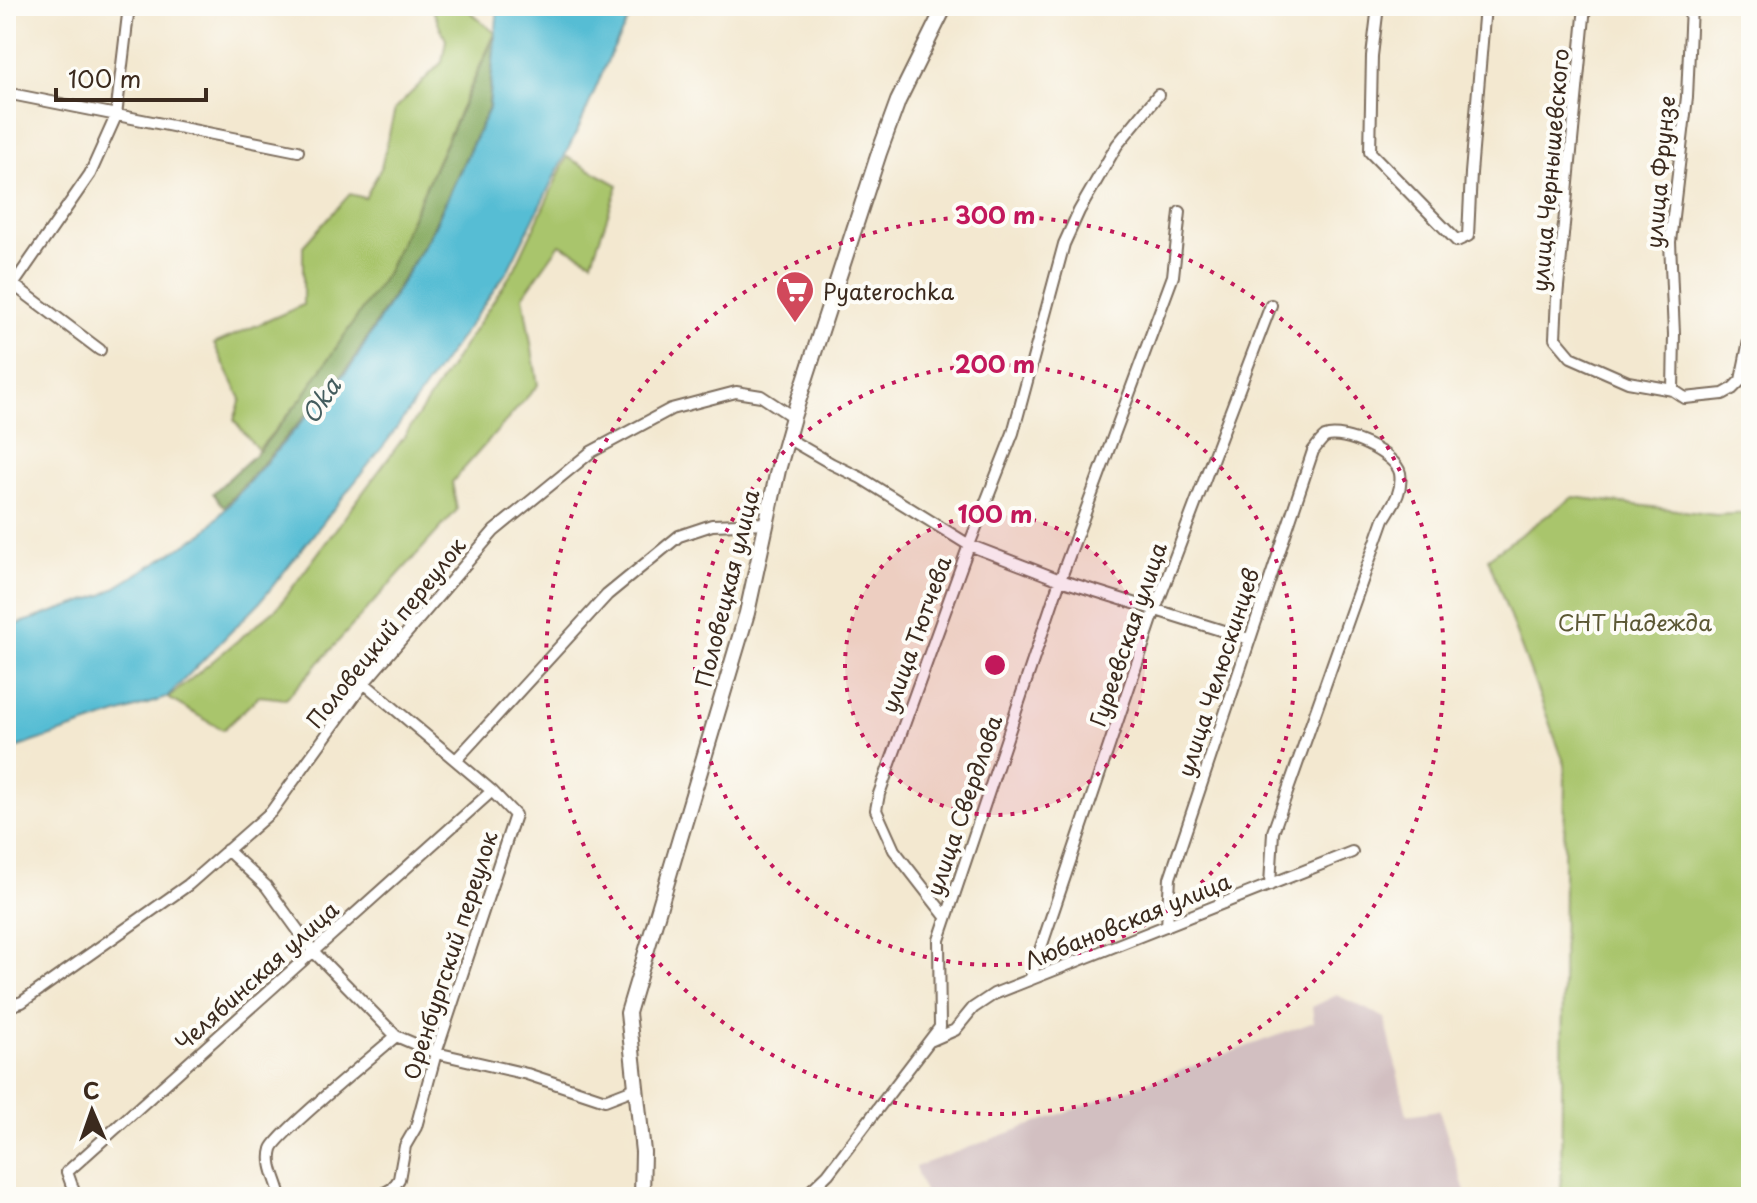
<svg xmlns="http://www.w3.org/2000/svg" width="1757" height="1203" font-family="'Playpen Sans',sans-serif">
	<rect width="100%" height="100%" fill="#fdfcf7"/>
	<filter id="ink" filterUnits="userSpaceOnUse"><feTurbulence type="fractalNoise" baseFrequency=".0125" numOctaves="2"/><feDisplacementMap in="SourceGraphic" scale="16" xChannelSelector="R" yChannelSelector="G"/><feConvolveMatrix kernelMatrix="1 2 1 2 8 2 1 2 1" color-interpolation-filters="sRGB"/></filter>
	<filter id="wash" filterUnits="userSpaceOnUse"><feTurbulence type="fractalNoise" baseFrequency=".006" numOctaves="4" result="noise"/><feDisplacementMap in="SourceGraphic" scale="32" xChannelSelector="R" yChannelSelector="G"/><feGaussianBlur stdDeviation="1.8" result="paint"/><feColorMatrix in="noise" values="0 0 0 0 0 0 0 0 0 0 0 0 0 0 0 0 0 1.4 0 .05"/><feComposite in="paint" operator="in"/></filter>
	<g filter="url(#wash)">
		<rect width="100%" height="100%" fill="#f3e8d0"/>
		<!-- industrial -->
		<path fill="#d2bfc1" d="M 1337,995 L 1385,1018 L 1407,1115 L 1439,1110 L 1467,1197 L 926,1197 L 915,1167 L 1314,1022 L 1312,1007 Z"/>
		<!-- green -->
		<path fill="#a9c56c" stroke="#727845" stroke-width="2" d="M 431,6 L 463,6 L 495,33 L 386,274 L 302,398 L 258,450 L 234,420 L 241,399 L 214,344 L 303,305 L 303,246 L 350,194 L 365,198 L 381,168 L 395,109 L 442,62 L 446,40 Z
			M 567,157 L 618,185 L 592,261 L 560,244 L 523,296 L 538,385 L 452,482 L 457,510 L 286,699 L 259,696 L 223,730 L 168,698 L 278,607 L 404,437 L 515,268 Z
			M 1573,497 L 1716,515 L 1751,513 L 1751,1197 L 1561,1197 L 1565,765 L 1488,558 Z"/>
		<!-- forest -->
		<path fill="#86aa60" stroke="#606a3f" stroke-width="2" d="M 495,35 L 488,109 L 430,234 L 351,364 L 224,507 L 213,493 L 260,450 L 302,398 L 387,273 Z"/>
		<!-- water -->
		<path fill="#56bdd4" stroke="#487479" stroke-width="2" d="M 498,6 L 636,6 L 610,55 L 580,125 L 508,270 L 388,440 L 260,602 L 166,698 L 6,751 L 6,628 L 103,595 L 204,533 L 353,364 L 431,234 L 489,109 Z"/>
	</g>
	<g filter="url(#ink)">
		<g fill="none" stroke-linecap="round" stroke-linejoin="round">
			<!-- street casing -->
			<g stroke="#7b6c5c" stroke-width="14">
				<path id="street" d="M 1378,6 L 1372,56 L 1370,152 L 1457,241 L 1468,236 L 1471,173 L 1485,6
					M 1585,6 L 1557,297 L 1555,338 L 1571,357 L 1628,382 L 1673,390 L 1685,398 L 1723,394 L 1732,389 L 1741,380 L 1751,331
					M 6,93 L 298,151
					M 6,279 L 100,350
					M 6,293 L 13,285 L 90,174 L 116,116 L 129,6
					M 1673,390 L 1674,334 L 1670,242 L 1687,97 L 1691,6
					M 787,438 L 832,464 L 861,478 L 969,545 L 1060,580 L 1249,639
					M 364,683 L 492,791 L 515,815 L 436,1053 L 416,1127 L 405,1146 L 399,1179 L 393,1188 L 377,1197
					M 456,760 L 607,595 L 679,536 L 712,525 L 767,523
					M 227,850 L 266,886 L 313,951 L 396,1036 L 436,1053 L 527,1074 L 605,1100 L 636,1088
					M 946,917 L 894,850 L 876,810 L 879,794 L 969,545 L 1013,433 L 1064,244 L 1079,211 L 1117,145 L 1158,95
					M 1167,926 L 1170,878 L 1313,451 C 1316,447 1321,440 1325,437 C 1343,429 1396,454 1400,473 C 1403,492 1393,504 1384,519 L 1273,832 L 1270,885
					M 1030,980 L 1155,610 L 1271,305
					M 6,1007 L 22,1002 L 188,885 L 271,812 L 364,683 L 494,531 L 591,452 L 671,409 L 736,392 L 761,396 L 793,417
					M 930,1041 L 955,1030 L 973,1008 L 994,994 L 1352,852
					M 76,1197 L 67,1172 L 492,791
					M 281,1197 C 278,1181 267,1166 272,1149 C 276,1135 378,1052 396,1036
					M 804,1197 L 828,1174 L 940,1027 L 939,940 L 1060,580 L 1173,276 L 1180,212"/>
			</g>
			<!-- secondary casing -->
			<g stroke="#7b6c5c" stroke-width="18">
				<path id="secondary" d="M 642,1197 L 643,1152 L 628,1013 L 747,613 L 778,470 L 793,417 L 879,153 L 898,101 L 945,6"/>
			</g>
			<!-- street -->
			<use href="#street" stroke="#fff" stroke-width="10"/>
			<!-- secondary -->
			<use href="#secondary" stroke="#fff" stroke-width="14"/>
		</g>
	</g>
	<!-- distance rings -->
	<circle cx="995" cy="665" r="150" fill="#c2185b" fill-opacity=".12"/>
	<g fill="none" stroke="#c2185b" stroke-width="4" stroke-dasharray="4 8">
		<circle cx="995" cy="665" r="150"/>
		<circle cx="995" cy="665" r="300"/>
		<circle cx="995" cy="665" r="449"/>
	</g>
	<!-- icons -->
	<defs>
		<g id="supermarket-pin" transform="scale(2)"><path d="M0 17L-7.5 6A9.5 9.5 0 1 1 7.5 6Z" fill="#d1495b" stroke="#fdfcf7"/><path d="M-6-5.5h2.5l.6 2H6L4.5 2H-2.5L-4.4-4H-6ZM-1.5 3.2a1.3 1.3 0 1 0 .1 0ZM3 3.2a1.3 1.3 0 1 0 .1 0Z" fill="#fff"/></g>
	</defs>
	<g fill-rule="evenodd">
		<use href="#supermarket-pin" x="795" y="290"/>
	</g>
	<g text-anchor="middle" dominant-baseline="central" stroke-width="8" stroke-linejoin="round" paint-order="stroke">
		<!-- street labels -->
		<g font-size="22" fill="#3b2a1e" stroke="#fdfcf7">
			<text transform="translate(1549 170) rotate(-85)">улица Чернышевского</text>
			<text transform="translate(1659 172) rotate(-85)">улица Фрунзе</text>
			<text transform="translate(726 588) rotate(-76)">Половецкая улица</text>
			<text transform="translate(385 632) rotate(-51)">Половецкий переулок</text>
			<text transform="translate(915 634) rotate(-70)">улица Тютчева</text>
			<text transform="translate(1127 634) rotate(-71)">Гуреевская улица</text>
			<text transform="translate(1217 672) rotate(-72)">улица Челюскинцев</text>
			<text transform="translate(963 805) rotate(-71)">улица Свердлова</text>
			<text transform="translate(1127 920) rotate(-22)">Любановская улица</text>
			<text transform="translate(449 955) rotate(-72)">Оренбургский переулок</text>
			<text transform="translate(256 975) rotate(-42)">Челябинская улица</text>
		</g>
		<!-- poi labels -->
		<g font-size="22" fill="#3b2a1e" stroke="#fdfcf7" text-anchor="start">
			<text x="823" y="290">Pyaterochka</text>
		</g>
		<!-- park labels -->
		<g font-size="22" fill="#5c5835" stroke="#fdfcf7">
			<text x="1635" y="621">СНТ Надежда</text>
		</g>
		<!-- water labels -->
		<g font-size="24" font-style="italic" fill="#445d5e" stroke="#fdfcf7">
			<text transform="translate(320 400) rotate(-56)">Oka</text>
		</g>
	</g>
	<circle cx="995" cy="665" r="12" fill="#c2185b" stroke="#fdfcf7" stroke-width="4"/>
	<g font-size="24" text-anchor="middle" font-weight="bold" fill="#c2185b" stroke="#fdfcf7" stroke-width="8" stroke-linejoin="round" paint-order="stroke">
		<text x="995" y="224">300 m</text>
		<text x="995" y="373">200 m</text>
		<text x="995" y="523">100 m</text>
	</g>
	<!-- margin -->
	<rect width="1757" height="1203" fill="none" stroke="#fdfcf7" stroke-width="32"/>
	<!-- north arrow -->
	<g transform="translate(92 1111) rotate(358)" stroke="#fdfcf7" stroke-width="6" paint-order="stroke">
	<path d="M0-6L14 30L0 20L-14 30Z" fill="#3b2a1e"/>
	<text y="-12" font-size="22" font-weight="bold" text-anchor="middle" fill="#3b2a1e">С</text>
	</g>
	<!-- scale -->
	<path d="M56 88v12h150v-12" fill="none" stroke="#3b2a1e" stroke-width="4"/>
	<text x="68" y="88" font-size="24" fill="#3b2a1e" stroke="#fdfcf7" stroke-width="6" paint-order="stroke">100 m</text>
</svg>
